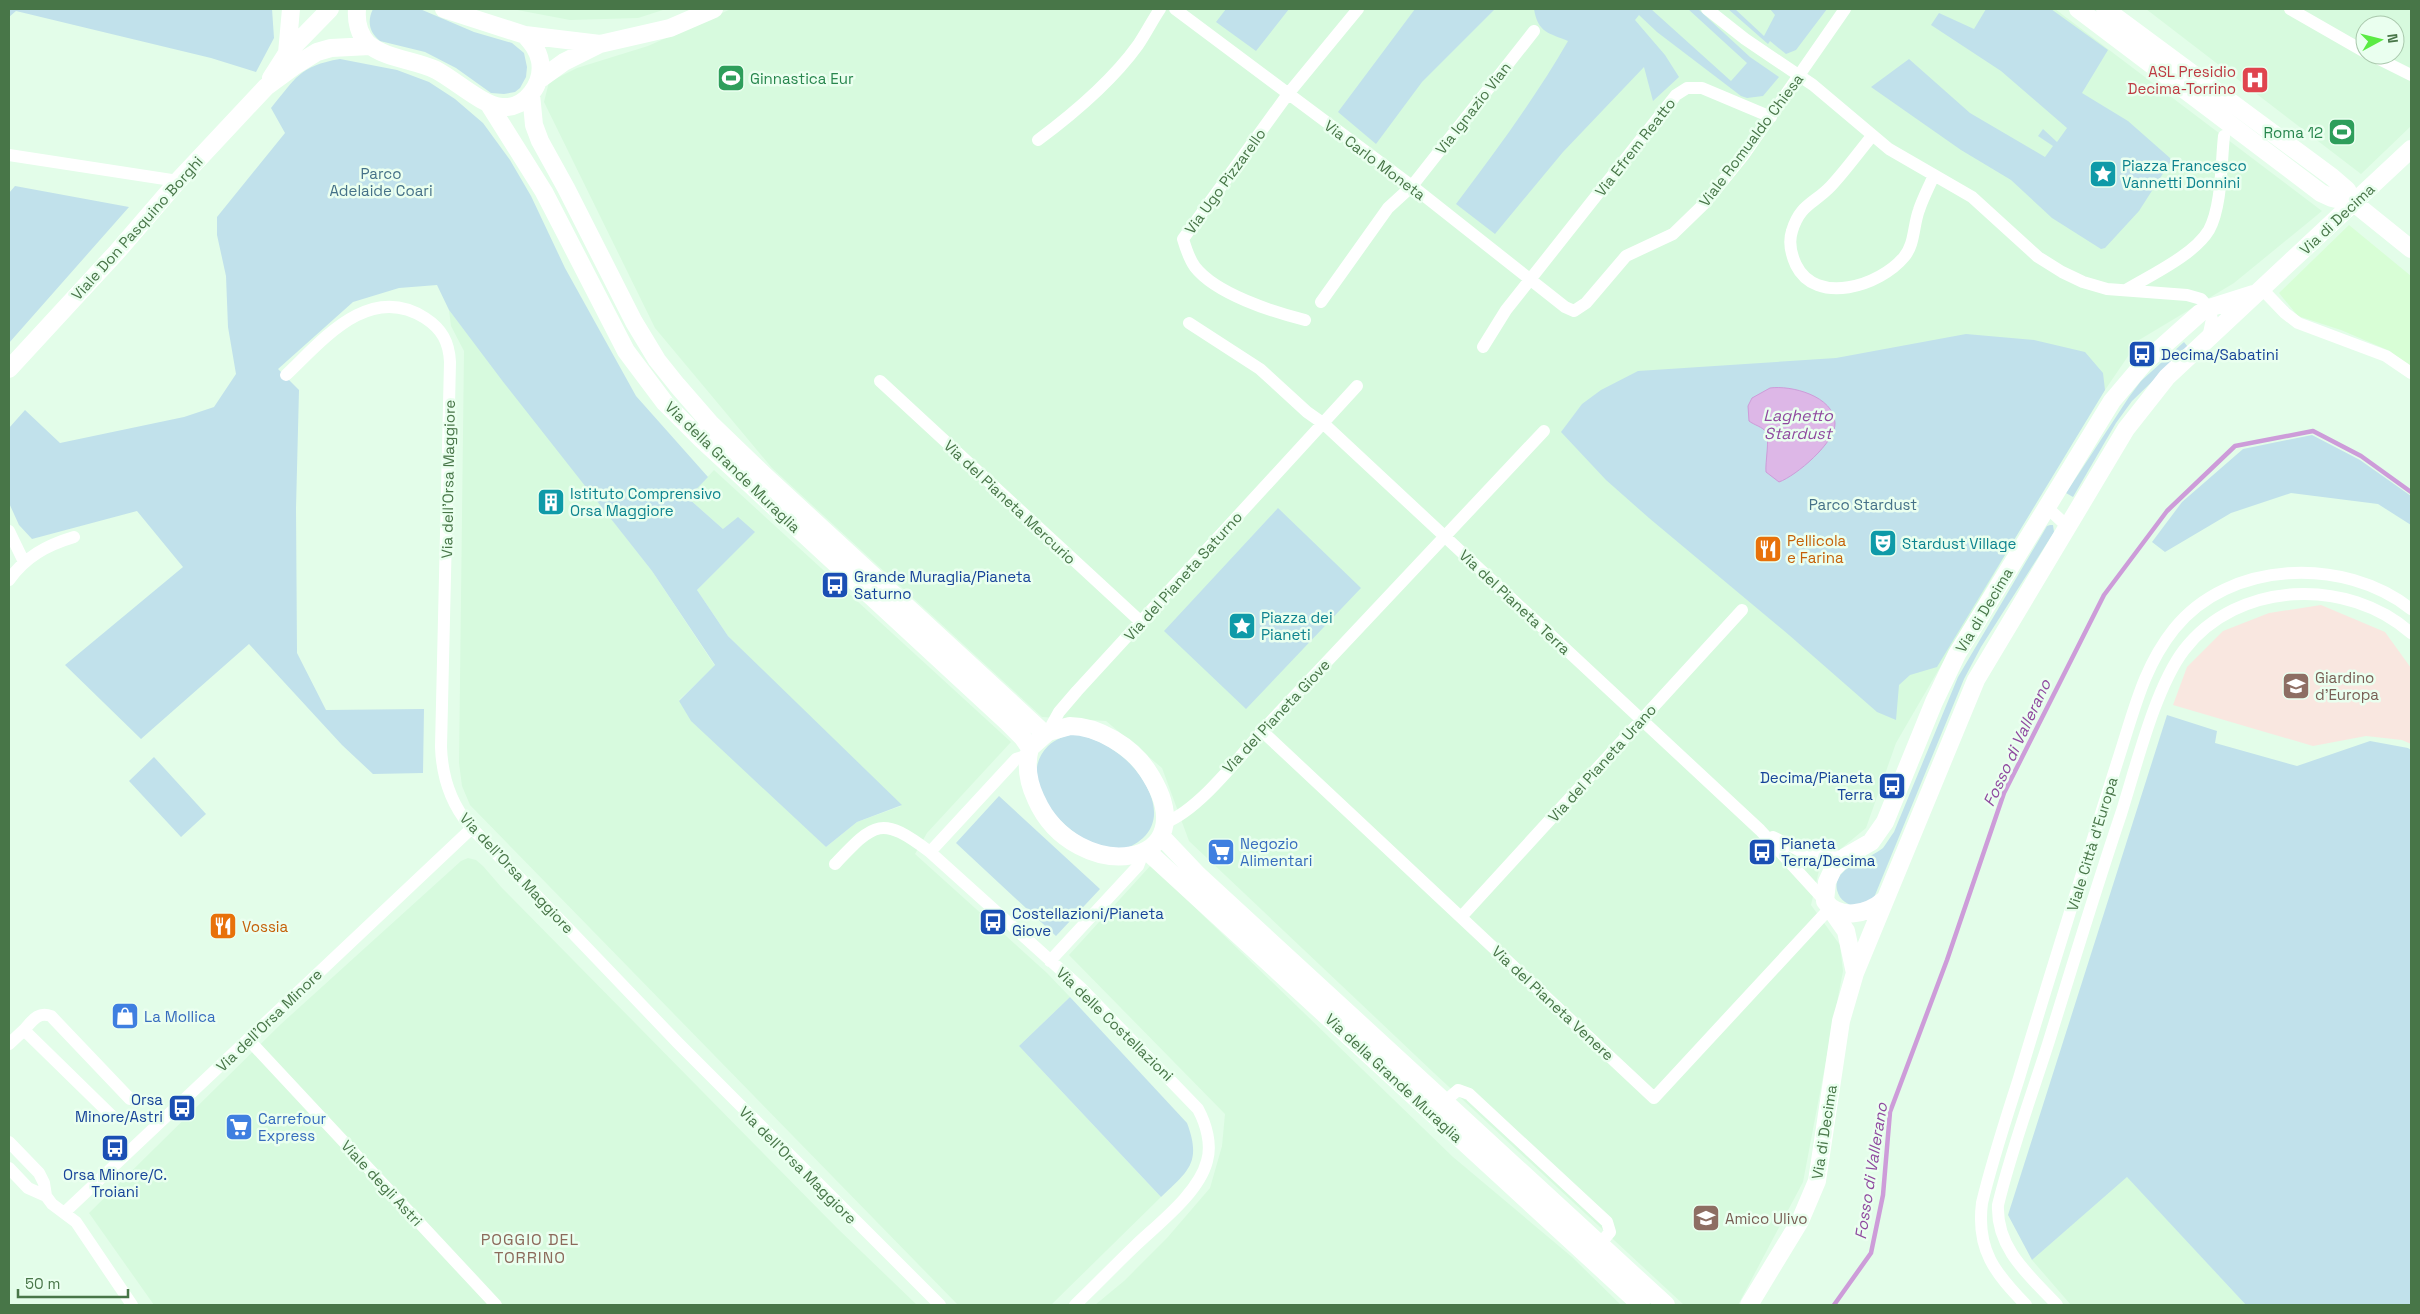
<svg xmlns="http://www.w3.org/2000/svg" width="2420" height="1314" font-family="'Space Grotesk',sans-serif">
	<rect width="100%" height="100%" fill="#e3fde9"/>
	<!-- residential -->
	<path fill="#d7fade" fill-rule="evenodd" d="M 512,9 L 666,9 L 638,18 L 570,20 Z
		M 731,9 L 2055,9 L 2322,211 L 2234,283 L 2139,340 L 2105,390 L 2036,502 L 1896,743 L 1866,828 L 1820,866 L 1811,905 L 1840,945 L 1843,971 L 1803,1182 L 1738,1305 L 1684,1305 L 1434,1073 L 1189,841 L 1162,768 L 1106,721 L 1042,717 L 772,468 L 655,328 L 544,102 L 549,82 L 577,68 L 648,46 Z
		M 2146,9 L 2411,9 L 2411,126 L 2361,174 ZM 2365,25 L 2395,25 L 2395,55 L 2365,55 Z
		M 449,310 L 652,571 L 715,666 L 679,700 L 826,847 L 857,822 L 901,806 L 728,636 L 697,590 L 754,532 L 723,529 L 688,498 L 714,470 L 1011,742 L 927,833 L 915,854 L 1047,973 L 1070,997 L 1019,1046 L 1161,1197 L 1051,1305 L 958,1305 L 470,805 L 462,786 L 459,763 L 464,351 L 451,326 Z
		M 468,858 L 476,860 L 483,866 L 502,888 L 837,1228 L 917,1305 L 154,1305 L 89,1213 L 281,1024 L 461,861 Z
		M 1151,865 L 1453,1157 L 1572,1257 L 1621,1305 L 1095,1305 L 1124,1281 L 1167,1238 L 1210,1188 L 1222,1146 L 1225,1114 L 1069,955 Z
		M 2127,1176 L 2246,1305 L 2071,1305 L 2032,1260 Z"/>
	<!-- commercial -->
	<path fill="#d8fed6" d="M 2349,225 L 2411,276 L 2411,368 L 2390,351 L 2341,330 L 2298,316 L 2279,293 Z"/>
	<!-- education -->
	<path fill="#f9e7e0" d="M 2321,605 L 2385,632 L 2411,668 L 2411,744 L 2402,740 L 2366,736 L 2313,746 L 2173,705 L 2187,667 L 2223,631 L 2269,613 Z"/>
	<!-- green -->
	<path fill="#c1e1eb" d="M 9,9 L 272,9 L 274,38 L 256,72 L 211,58 L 16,11 L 9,17 Z
		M 373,9 L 420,9 L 474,32 L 512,43 L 524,53 L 527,67 L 526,77 L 520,88 L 515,92 L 504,94 L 491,93 L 456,68 L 425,52 L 380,41 C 369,32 367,21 373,9 Z
		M 1226,9 L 1289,9 L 1256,51 L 1216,22 Z
		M 1415,9 L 1495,9 L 1422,82 L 1376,144 L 1338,112 Z
		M 1534,9 L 1651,9 L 1731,81 L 1747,63 L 1688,9 L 1698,9 L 1750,57 L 1779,77 L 1763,96 L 1747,98 L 1741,96 L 1657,32 L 1639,15 L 1635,20 L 1665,55 L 1679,77 L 1653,101 L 1644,67 L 1563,152 L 1495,234 L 1456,204 C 1496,151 1535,98 1568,41 C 1549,33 1538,33 1534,9 Z
		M 1728,9 L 1735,9 L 1764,36 L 1775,15 L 1770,9 L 1827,9 L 1796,50 L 1786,54 L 1770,41 L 1768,44 Z
		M 1986,9 L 2051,9 L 2108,50 L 2082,93 L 2128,121 L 2170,158 L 2171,161 L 2139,211 L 2105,248 L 2101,249 L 2052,218 L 2011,180 L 1961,150 L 1871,87 L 1909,59 L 1970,113 L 2045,157 L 2053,146 L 2038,136 L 2043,129 L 2057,142 L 2067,128 L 2001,71 L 1931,25 L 1939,13 L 1974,29 Z
		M 340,59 L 397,70 L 429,82 L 455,99 L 483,123 L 510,160 L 531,196 L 565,268 L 636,396 L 708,477 L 688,498 L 723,529 L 738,517 L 755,532 L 697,590 L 728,636 L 902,805 L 857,822 L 826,847 L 691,721 L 679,701 L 715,665 L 652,571 L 504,383 L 449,310 L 437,285 L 399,288 L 353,302 L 278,369 L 299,390 L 296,508 L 297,653 L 326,710 L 424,709 L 423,773 L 373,774 L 342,745 L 249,644 L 141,739 L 65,665 L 183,567 L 137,511 L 32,539 L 19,525 L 9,503 L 9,428 L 25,410 L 60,443 L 184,417 L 214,407 L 236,374 L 228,327 L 226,276 L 217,235 L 217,217 L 285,133 L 271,108 C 296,78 299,66 340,59 Z
		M 15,186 L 129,207 L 9,343 L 9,193 Z
		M 1966,334 L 2034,340 L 2085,352 L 2103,373 L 2105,390 L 1937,667 L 1910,675 L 1899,685 L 1896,720 L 1877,712 L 1789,635 L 1649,518 L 1606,480 L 1561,432 L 1582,404 L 1601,390 L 1638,371 L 1836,358 Z
		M 2184,342 L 2188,347 L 2132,401 L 2116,423 L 2073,497 L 2066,493 L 2129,397 L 2141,381 Z
		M 2312,435 L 2360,460 L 2411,496 L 2411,525 L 2378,504 L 2291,493 L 2231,513 L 2165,552 L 2152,542 L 2182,502 L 2243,449 Z
		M 1278,508 L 1361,588 L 1246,709 L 1164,631 Z
		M 2050,525 L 2053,525 L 2054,532 L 1981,647 L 1964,679 L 1873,900 L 1857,907 C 1847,904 1840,901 1837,890 C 1832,867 1869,860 1883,848 C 1887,843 1890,837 1894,832 L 1958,677 L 2047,526 Z
		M 2167,715 L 2217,731 L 2215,743 L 2297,766 L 2370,741 L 2408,748 L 2411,750 L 2411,1305 L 2246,1305 L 2127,1177 L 2032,1260 L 2008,1215 Z
		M 1075,734 C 1091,737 1106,744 1119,754 C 1142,771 1170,813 1143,838 C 1135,845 1126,850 1115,849 C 1076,848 1010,784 1048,746 C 1056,739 1063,736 1075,734 Z
		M 154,757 L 206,814 L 181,837 L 129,781 Z
		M 999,796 L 1100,889 L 1056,936 L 956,843 Z
		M 1070,997 L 1187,1123 C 1202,1163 1188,1171 1161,1197 L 1019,1046 Z"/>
	<!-- water -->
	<path fill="#ddb7e7" stroke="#cd9cd9" d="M 1770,388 C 1791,385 1834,396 1835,423 C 1836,442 1796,476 1779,482 L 1766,472 C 1765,463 1770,438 1766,432 C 1763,427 1754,425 1749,421 L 1748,406 L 1752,398 Z"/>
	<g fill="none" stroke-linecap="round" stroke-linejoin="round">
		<!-- stream -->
		<path stroke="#cd9cd9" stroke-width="4.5" d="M 1834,1305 L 1871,1253 L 1883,1195 L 1890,1112 L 1947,960 L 2004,793 L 2104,595 L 2167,511 L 2235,446 L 2313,431 L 2361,456 L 2411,492"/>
		<!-- street -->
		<path stroke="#fff" stroke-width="12" d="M 1175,9 L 1412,186 L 1565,307 L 1574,311 L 1586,303 L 1626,256 L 1673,234 L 1705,203 L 1743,156 L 1845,9
			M 1707,9 L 1745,39 L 1813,85 L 1889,149 L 1972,197 L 2038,257 L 2062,272 L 2083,282 L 2107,289 L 2187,295 L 2201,299 L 2209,308 L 2212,319 L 2208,338
			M 2290,9 L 2365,52
			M 2371,55 L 2411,75
			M 1872,136 C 1858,153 1845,171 1831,186 C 1814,204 1800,204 1792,231 C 1788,243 1791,254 1796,265 C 1816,306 1880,286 1904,257 C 1915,244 1913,226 1919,210 C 1923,198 1929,187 1934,175
			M 1038,140 C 1073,114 1112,81 1138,45 C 1146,33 1152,21 1160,9
			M 9,155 L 178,181
			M 2262,289 L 2285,313 L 2298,323 L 2386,356 L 2411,373
			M 2126,290 C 2151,275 2194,255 2209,230 C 2222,206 2221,163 2224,136
			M 1321,302 L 1388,208 L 1412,186 L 1534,31
			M 1305,320 C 1273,312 1216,294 1195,267 C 1189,259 1186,249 1183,239 L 1288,94 L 1358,9
			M 1189,323 L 1260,369 L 1307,412 L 1324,424 L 1760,830 L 1825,901
			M 1483,347 L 1506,310 L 1676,95 L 1687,88 L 1702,88 L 1771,117
			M 286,375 C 322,341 369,282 425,318 C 442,329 449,342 450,362 L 441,747 C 442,776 450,802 469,825 L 678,1043 L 940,1305
			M 880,381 L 1141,622
			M 2046,510 L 2053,513 L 2067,526
			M 9,531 L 24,562
			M 9,580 C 25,557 47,545 74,537
			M 1262,731 L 1654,1098 L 1830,908
			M 1048,732 L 1059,712 L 1077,691 L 1357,386
			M 1164,823 C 1201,810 1245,749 1273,719 C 1363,623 1453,527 1544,431
			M 1773,837 L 1806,854 L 1845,857
			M 930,852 L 1016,759 L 1028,755
			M 835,864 C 875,822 881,815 930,852 L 1081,988 L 1198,1109 C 1206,1124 1212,1144 1207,1161 C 1199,1193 1158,1224 1135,1246 C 1115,1265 1095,1286 1075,1305
			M 1462,916 L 1742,610
			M 1050,961 L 1138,866 L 1143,853
			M 24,1030 C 32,1021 38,1011 51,1016 L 130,1099
			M 248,1039 L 496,1305
			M 9,1044 L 24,1030 L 113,1117
			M 1444,1102 L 1458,1090 L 1469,1094 L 1607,1222 L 1610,1232 L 1599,1245
			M 9,1142 L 39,1173 L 44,1183 L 46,1196 L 52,1204 L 76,1222 L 132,1305
			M 9,1168 L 28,1188 L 46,1196
			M 65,1212 L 472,828
			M 2026,1305 C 1995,1273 1976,1250 1982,1203 C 1992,1161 2006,1119 2019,1078 C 2042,1001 2066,925 2090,848 C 2101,814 2112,779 2123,744 C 2136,703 2146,664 2174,629 C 2229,560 2344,556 2411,609
			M 2057,1305 C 2030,1276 1996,1249 1998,1205 C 2011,1151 2031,1097 2048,1044 C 2072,967 2095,891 2121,814 C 2136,767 2155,688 2184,650 C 2238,580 2348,577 2411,633"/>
		<!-- secondary -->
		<path stroke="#fff" stroke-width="18" d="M 357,9 C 356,21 359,35 368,44 C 386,59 415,60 436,70 C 455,80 483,106 502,107 C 526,109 544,83 540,61 C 538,50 532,43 525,35 L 444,9
			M 2078,9 L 2321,193 L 2332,198 L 2354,203
			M 2105,9 L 2332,177 L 2347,190 L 2354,203 L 2411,249
			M 525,35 L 600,44
			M 287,53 L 291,9
			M 271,78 L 287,53 L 330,9
			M 539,80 L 564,62 L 600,44 L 670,28 L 714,9
			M 531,94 L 534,125 L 540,141 L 566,188 L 634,322 L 657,360 L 677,385 L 710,423 L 764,475 L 1045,734
			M 490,106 L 544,192 L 626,351 L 665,403 L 702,440 L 1007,722 L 1023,738 L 1030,748
			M 9,369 L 116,253 L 178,181 L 266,87 L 296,65 L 317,52 L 331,48 L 370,46
			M 1070,726 C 1098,726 1132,747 1147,770 C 1214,871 1075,887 1036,799 C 1028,782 1025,766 1030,748 L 1048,732 Z
			M 1161,836 L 1198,875 L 1666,1305
			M 1147,851 L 1641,1305
			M 1884,900 C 1868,914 1839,921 1825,901 L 1827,882 L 1833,869 L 1845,857 L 1871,842 L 1885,822 L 1934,702 L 1957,654 L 2112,401 L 2145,362 L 2200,313 L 2209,308 L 2253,294
			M 1830,908 L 1846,931 L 1855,973
			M 1749,1305 L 1800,1221 L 1817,1181 L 1841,1021 L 1855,973 L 1976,680 L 2126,429 L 2167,377 L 2411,149"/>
	</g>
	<!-- icons -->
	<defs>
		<g id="stadium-square" transform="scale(1.4375)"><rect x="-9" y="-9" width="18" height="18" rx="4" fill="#2e9e5b" stroke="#eaffef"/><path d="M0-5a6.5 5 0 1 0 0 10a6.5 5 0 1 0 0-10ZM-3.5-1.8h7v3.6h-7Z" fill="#fff"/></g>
		<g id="hospital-square" transform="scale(1.4375)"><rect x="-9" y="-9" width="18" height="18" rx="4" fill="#e0444e" stroke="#eaffef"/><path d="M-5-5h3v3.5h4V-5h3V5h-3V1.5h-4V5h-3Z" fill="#fff"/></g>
		<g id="sight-square" transform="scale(1.4375)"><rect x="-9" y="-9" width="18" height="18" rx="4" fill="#0f9aa8" stroke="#eaffef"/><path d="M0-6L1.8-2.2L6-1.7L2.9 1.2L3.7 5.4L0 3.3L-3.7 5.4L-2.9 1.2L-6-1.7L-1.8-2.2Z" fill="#fff"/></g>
		<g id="bus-square" transform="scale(1.4375)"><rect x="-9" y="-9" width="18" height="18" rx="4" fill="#1a4fb4" stroke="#eaffef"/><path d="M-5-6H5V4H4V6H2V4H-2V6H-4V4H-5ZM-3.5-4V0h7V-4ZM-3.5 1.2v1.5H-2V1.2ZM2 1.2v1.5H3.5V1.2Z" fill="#fff"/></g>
		<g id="building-square" transform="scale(1.4375)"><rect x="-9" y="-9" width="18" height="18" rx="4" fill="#0f9aa8" stroke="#eaffef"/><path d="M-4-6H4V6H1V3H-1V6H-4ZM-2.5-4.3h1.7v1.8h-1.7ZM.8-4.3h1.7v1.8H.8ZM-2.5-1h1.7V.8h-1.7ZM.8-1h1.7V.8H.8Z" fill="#fff"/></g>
		<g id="theatre-square" transform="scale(1.4375)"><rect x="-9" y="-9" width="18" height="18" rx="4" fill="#0f9aa8" stroke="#eaffef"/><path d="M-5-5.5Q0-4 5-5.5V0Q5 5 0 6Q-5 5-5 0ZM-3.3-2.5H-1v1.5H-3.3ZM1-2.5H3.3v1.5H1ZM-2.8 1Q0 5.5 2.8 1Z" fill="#fff"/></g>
		<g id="restaurant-square" transform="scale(1.4375)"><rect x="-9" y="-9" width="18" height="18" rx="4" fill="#e8710a" stroke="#eaffef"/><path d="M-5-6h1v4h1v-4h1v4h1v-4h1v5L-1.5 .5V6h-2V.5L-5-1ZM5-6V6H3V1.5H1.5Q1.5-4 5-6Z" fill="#fff"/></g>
		<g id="school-square" transform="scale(1.4375)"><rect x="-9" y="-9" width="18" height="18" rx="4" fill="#8d6e63" stroke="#eaffef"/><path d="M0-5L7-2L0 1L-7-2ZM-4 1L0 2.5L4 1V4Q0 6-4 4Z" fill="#fff"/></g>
		<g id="supermarket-square" transform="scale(1.4375)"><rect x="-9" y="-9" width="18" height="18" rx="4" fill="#3f7fe0" stroke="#eaffef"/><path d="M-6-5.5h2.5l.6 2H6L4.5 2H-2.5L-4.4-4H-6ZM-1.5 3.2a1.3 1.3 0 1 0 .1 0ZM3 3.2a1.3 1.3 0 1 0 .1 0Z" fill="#fff"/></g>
		<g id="shop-square" transform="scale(1.4375)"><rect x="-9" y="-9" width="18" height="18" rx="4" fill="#3f7fe0" stroke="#eaffef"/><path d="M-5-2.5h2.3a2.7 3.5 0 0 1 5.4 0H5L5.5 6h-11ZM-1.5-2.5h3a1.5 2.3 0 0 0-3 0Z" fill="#fff"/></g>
	</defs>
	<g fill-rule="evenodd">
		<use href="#stadium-square" x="731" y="78"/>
		<use href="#hospital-square" x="2255" y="80"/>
		<use href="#stadium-square" x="2342" y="132"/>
		<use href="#sight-square" x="2103" y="174"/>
		<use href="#bus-square" x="2142" y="354"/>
		<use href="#building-square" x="551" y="502"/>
		<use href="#theatre-square" x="1883" y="543"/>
		<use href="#restaurant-square" x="1768" y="549"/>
		<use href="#bus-square" x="835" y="585"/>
		<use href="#sight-square" x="1242" y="626"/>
		<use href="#school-square" x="2296" y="686"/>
		<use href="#bus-square" x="1892" y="786"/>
		<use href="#supermarket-square" x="1221" y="852"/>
		<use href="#bus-square" x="1762" y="852"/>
		<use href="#bus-square" x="993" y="922"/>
		<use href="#restaurant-square" x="223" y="926"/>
		<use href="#shop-square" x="125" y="1016"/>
		<use href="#bus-square" x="182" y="1108"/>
		<use href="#supermarket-square" x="239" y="1127"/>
		<use href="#bus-square" x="115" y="1148"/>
		<use href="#school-square" x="1706" y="1218"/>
	</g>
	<g text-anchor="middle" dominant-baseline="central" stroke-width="5" stroke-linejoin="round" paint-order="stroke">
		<!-- health labels -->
		<g font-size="15" fill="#be3a42" stroke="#eaffef" text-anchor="end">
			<text x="2236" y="71">ASL Presidio<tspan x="2236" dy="17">Decima-Torrino</tspan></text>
		</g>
		<!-- leisure labels -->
		<g font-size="15" fill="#27864d" stroke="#eaffef" text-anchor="start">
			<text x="750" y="78">Ginnastica Eur</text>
			<text x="2323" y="132" text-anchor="end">Roma 12</text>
		</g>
		<!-- street labels -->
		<g font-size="15" fill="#487648" stroke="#eaffef">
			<text transform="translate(1473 108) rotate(-52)">Via Ignazio Vian</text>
			<text transform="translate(1751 140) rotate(-53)">Viale Romualdo Chiesa</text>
			<text transform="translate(1635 147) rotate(-52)">Via Efrem Reatto</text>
			<text transform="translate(1375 160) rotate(37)">Via Carlo Moneta</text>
			<text transform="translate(1225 181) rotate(-54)">Via Ugo Pizzarello</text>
			<text transform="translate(2337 219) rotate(-43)">Via di Decima</text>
			<text transform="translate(137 228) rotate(-48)">Viale Don Pasquino Borghi</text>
			<text transform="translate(733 467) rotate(44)">Via della Grande Muraglia</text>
			<text transform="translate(448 479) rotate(-89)">Via dell'Orsa Maggiore</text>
			<text transform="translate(1010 502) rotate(43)">Via del Pianeta Mercurio</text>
			<text transform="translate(1183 576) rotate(-48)">Via del Pianeta Saturno</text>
			<text transform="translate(1515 602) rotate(43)">Via del Pianeta Terra</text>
			<text transform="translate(1984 610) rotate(-59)">Via di Decima</text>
			<text transform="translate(1276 716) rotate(-47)">Via del Pianeta Giove</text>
			<text transform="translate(1602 763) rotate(-48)">Via del Pianeta Urano</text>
			<text transform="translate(2092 844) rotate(-73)">Viale Città d'Europa</text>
			<text transform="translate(517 873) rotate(47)">Via dell'Orsa Maggiore</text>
			<text transform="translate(1553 1003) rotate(43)">Via del Pianeta Venere</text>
			<text transform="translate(269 1020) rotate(-44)">Via dell'Orsa Minore</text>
			<text transform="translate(1115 1024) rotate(44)">Via delle Costellazioni</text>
			<text transform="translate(1394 1078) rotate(43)">Via della Grande Muraglia</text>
			<text transform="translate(1824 1132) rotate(-81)">Via di Decima</text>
			<text transform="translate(798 1165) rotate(45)">Via dell'Orsa Maggiore</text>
			<text transform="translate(382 1183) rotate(47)">Viale degli Astri</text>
		</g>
		<!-- culture labels -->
		<g font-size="15" fill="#0d838f" stroke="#eaffef" text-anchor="start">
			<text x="2122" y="165">Piazza Francesco<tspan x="2122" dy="17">Vannetti Donnini</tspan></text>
			<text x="570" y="493">Istituto Comprensivo<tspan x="570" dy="17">Orsa Maggiore</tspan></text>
			<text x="1902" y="543">Stardust Village</text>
			<text x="1261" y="617">Piazza dei<tspan x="1261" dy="17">Pianeti</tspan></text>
		</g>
		<!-- park labels -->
		<g font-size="15" fill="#457188" stroke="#eaffef">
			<text x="381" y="173">Parco<tspan x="381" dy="17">Adelaide Coari</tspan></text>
			<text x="1863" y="504">Parco Stardust</text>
		</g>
		<!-- transit labels -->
		<g font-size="15" fill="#164399" stroke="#eaffef" text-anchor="start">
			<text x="2161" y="354">Decima/Sabatini</text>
			<text x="854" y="576">Grande Muraglia/Pianeta<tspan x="854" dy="17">Saturno</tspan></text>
			<text x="1873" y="777" text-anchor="end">Decima/Pianeta<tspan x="1873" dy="17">Terra</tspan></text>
			<text x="1781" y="843">Pianeta<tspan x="1781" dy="17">Terra/Decima</tspan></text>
			<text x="1012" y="913">Costellazioni/Pianeta<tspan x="1012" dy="17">Giove</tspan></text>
			<text x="163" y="1099" text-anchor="end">Orsa<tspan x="163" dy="17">Minore/Astri</tspan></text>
			<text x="115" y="1174" text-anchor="middle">Orsa Minore/C.<tspan x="115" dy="17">Troiani</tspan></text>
		</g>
		<!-- food labels -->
		<g font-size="15" fill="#c56008" stroke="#eaffef" text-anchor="start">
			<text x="1787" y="540">Pellicola<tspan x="1787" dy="17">e Farina</tspan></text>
			<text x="242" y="926">Vossia</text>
		</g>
		<!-- education labels -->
		<g font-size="15" fill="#785e54" stroke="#eaffef" text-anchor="start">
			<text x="2315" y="677">Giardino<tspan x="2315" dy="17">d'Europa</tspan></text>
			<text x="1725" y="1218">Amico Ulivo</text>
		</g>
		<!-- shop labels -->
		<g font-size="15" fill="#366cbe" stroke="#eaffef" text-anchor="start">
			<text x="1240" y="843">Negozio<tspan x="1240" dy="17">Alimentari</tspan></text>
			<text x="144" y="1016">La Mollica</text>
			<text x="258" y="1118">Carrefour<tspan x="258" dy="17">Express</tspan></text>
		</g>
		<!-- water labels -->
		<g font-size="16" font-style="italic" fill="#8f499f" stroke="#eaffef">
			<text x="1798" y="415">Laghetto<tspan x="1798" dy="18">Stardust</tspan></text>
			<text transform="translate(2017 743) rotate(-65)">Fosso di Vallerano</text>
			<text transform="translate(1871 1171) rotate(-81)">Fosso di Vallerano</text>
		</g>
		<!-- neighbourhood labels -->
		<g font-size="16" letter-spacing="1" fill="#8c6a5b" stroke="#eaffef">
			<text x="530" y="1239">POGGIO DEL<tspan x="530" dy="18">TORRINO</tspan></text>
		</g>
	</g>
	<!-- border -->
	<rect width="2420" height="1314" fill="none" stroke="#487648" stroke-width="20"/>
	<!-- north arrow -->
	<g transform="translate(2380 40) rotate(83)"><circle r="24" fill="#eaffef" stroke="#a9c8ac"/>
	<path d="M0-4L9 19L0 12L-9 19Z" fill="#5aeb43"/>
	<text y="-8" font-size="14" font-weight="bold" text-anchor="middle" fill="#487648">N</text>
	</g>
	<!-- scale -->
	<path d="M18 1289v8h110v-8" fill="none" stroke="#487648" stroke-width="2.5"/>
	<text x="25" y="1289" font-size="15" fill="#487648" stroke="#eaffef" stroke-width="4" paint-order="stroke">50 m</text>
</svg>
